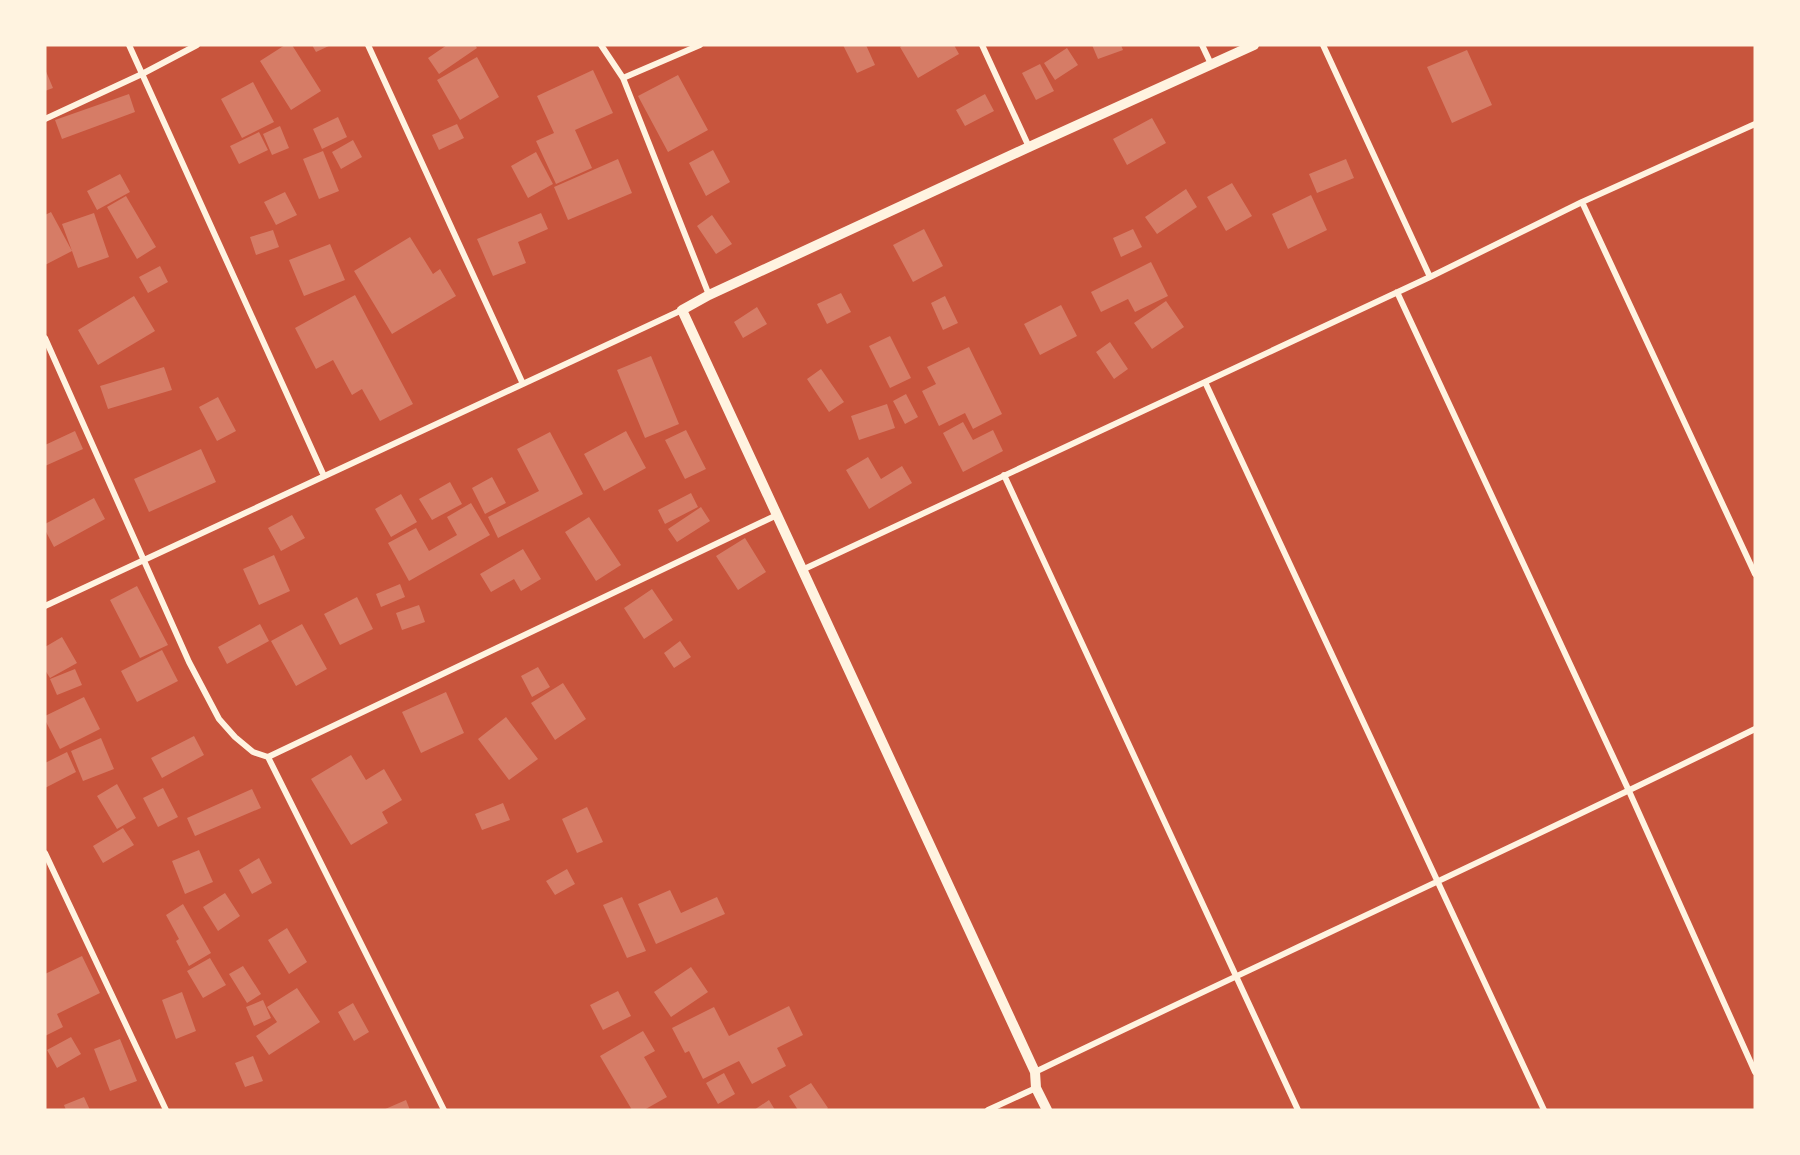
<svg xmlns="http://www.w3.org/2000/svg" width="1800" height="1155" font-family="'Noto Sans',sans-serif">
	<rect width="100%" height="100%" fill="#c8553d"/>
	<!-- building -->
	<path fill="#d67c66" d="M 285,45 L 292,45 L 321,91 L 291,110 L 260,61 Z
		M 312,45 L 331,45 L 316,52 Z
		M 447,45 L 475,45 L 477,48 L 439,74 L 428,58 Z
		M 843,45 L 866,45 L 875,65 L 857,73 Z
		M 903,45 L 954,45 L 959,54 L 918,78 L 900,47 Z
		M 1092,45 L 1121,45 L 1123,50 L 1098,59 Z
		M 1067,48 L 1078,65 L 1055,80 L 1044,63 Z
		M 1467,50 L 1492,105 L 1452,123 L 1427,67 Z
		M 477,57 L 499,97 L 460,120 L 437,80 Z
		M 1040,64 L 1054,91 L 1036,100 L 1022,73 Z
		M 45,69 L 53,88 L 45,91 Z
		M 593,70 L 613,113 L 575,130 L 592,168 L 556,184 L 536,141 L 554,133 L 537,96 Z
		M 678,75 L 708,130 L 668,152 L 638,96 Z
		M 253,82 L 274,122 L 242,138 L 221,99 Z
		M 129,94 L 135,112 L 62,139 L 55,120 Z
		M 985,94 L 994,111 L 965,126 L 956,110 Z
		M 338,117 L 347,137 L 322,149 L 313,129 Z
		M 1152,118 L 1166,143 L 1127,165 L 1113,139 Z
		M 457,124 L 464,138 L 439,150 L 432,135 Z
		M 280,126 L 289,148 L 272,155 L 263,134 Z
		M 259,132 L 268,150 L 239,164 L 230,146 Z
		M 353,140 L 362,157 L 341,169 L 332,152 Z
		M 713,150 L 730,182 L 706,196 L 689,163 Z
		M 323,151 L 339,191 L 319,199 L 303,159 Z
		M 536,152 L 553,184 L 528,198 L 511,166 Z
		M 618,159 L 632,193 L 568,220 L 554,187 Z
		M 1346,159 L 1354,178 L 1317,193 L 1309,174 Z
		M 120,174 L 130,192 L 97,210 L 87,191 Z
		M 1232,183 L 1252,216 L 1226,231 L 1207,197 Z
		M 1186,189 L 1197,207 L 1157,234 L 1145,217 Z
		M 285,192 L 297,215 L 276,225 L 264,202 Z
		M 1311,195 L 1327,230 L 1288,249 L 1272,214 Z
		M 126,196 L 156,247 L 137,259 L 107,207 Z
		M 51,212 L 72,251 L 62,224 L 94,213 L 109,257 L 78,268 L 72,251 L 45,265 L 45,215 Z
		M 541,213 L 548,229 L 518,242 L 526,263 L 493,276 L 477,239 Z
		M 712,215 L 732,244 L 716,254 L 697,226 Z
		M 924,229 L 943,266 L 913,282 L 893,245 Z
		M 1133,229 L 1142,247 L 1121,257 L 1113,238 Z
		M 273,230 L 279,247 L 256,255 L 250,237 Z
		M 410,237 L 433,274 L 440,269 L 456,296 L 392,334 L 354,271 Z
		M 330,244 L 345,280 L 304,296 L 289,260 Z
		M 1151,262 L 1168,296 L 1135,312 L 1128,299 L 1101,312 L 1091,292 Z
		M 160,266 L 168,282 L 148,293 L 139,277 Z
		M 841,293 L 851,312 L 827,324 L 817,304 Z
		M 355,295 L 413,404 L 380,421 L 362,389 L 352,395 L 333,360 L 316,369 L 295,328 Z
		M 134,296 L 155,331 L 98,365 L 78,330 Z
		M 945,296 L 958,323 L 943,330 L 931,303 Z
		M 1166,301 L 1184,327 L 1152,349 L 1134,323 Z
		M 1061,305 L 1077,336 L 1040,355 L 1024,324 Z
		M 757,307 L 767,324 L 743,338 L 734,322 Z
		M 890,336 L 911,378 L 890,388 L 869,346 Z
		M 1110,342 L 1128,369 L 1114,379 L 1096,352 Z
		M 969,347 L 1002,414 L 973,429 L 965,413 L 939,426 L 922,391 L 936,384 L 927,367 Z
		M 651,356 L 679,424 L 645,438 L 617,370 Z
		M 164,367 L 172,390 L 108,409 L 100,386 Z
		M 821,369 L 844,402 L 829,412 L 807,379 Z
		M 906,394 L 918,417 L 905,424 L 893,401 Z
		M 218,397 L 236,431 L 217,441 L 199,407 Z
		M 887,404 L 895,428 L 859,440 L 851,416 Z
		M 963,422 L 973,440 L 993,430 L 1003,451 L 963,472 L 943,433 Z
		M 686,430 L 706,469 L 685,479 L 665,440 Z
		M 75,431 L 83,449 L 45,466 L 45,445 Z
		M 626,431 L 646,468 L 604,491 L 584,454 Z
		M 550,432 L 583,494 L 498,538 L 488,517 L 539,491 L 517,449 Z
		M 201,449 L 216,482 L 149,512 L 134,479 Z
		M 868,457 L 881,479 L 902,466 L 912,483 L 869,509 L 846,470 Z
		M 492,477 L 506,503 L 485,514 L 472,488 Z
		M 450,482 L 462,504 L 432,520 L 419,499 Z
		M 691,493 L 698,507 L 665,524 L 658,510 Z
		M 401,494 L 417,522 L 391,537 L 375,509 Z
		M 94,498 L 105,519 L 54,547 L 45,530 L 45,524 Z
		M 471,503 L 490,535 L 409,581 L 388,543 L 416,528 L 429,551 L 457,535 L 447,517 Z
		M 701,507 L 710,521 L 677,542 L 668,529 Z
		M 292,515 L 305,538 L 281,551 L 268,528 Z
		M 589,517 L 621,565 L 596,581 L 565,532 Z
		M 745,538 L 766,572 L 738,590 L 716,556 Z
		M 523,549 L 541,579 L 521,591 L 514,579 L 491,592 L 480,574 Z
		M 274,555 L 290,591 L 259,605 L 243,569 Z
		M 400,584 L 405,597 L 381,607 L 376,594 Z
		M 137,586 L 168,645 L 140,658 L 110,600 Z
		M 652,589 L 673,620 L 644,639 L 624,608 Z
		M 357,597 L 373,629 L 340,645 L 324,614 Z
		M 419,605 L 425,622 L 402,630 L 396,613 Z
		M 260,624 L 269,641 L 227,664 L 218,647 Z
		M 302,624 L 327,669 L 296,686 L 271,641 Z
		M 62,637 L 77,663 L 50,678 L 45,670 L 45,647 Z
		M 680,641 L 691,657 L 674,668 L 664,653 Z
		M 162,650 L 178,681 L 137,702 L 121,671 Z
		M 538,667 L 550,687 L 532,697 L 521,676 Z
		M 75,669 L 82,685 L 57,695 L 50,679 Z
		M 563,683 L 586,719 L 555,740 L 531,703 Z
		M 446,692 L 464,733 L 421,753 L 402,712 Z
		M 84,697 L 100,729 L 60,749 L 45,720 L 45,716 Z
		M 506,717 L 538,759 L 509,780 L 478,739 Z
		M 194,736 L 204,755 L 162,778 L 151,758 Z
		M 101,738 L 114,769 L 83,781 L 71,751 Z
		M 67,752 L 76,772 L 45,788 L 45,763 Z
		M 351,755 L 366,780 L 384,769 L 402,800 L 382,812 L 388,823 L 351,845 L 311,779 Z
		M 117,784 L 136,818 L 117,829 L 97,796 Z
		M 163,788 L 178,817 L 158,827 L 143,798 Z
		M 252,789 L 261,808 L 195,836 L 187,818 Z
		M 503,803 L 510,820 L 482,830 L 475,814 Z
		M 587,807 L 603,842 L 577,853 L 562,819 Z
		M 123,828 L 134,845 L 103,863 L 93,846 Z
		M 199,850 L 213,882 L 185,894 L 172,861 Z
		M 259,858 L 272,883 L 252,894 L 239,870 Z
		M 567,869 L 575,884 L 555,895 L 546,881 Z
		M 670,890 L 681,913 L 717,897 L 725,914 L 656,944 L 638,904 Z
		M 225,893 L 240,916 L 218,931 L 203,907 Z
		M 622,897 L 646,951 L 627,958 L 603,905 Z
		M 183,904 L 211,953 L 189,966 L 176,941 L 179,939 L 166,915 Z
		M 287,928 L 307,962 L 289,974 L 268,940 Z
		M 82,956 L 100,993 L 57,1014 L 63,1027 L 45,1036 L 45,974 Z
		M 210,958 L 226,985 L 203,998 L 187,971 Z
		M 243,966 L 261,994 L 247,1003 L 229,974 Z
		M 691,967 L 708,992 L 671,1017 L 654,992 Z
		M 297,988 L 320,1022 L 269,1055 L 256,1036 L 277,1022 L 267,1007 Z
		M 618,991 L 631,1016 L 603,1030 L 590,1005 Z
		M 182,992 L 196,1031 L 176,1039 L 162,1000 Z
		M 263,1000 L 271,1018 L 254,1026 L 246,1007 Z
		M 353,1003 L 369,1032 L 354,1041 L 338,1012 Z
		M 789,1006 L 803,1035 L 777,1048 L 786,1066 L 752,1084 L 739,1061 L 703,1079 L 689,1051 L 685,1053 L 672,1028 L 714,1007 L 729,1036 Z
		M 643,1031 L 655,1051 L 644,1057 L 667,1097 L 644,1110 L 632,1110 L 600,1056 Z
		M 71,1037 L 81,1054 L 57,1068 L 47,1050 Z
		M 120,1039 L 137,1081 L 110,1091 L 94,1049 Z
		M 253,1056 L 263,1081 L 245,1087 L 235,1063 Z
		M 724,1073 L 735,1094 L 718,1104 L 706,1083 Z
		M 811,1083 L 828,1108 L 826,1110 L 798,1110 L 789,1096 Z
		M 84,1097 L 90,1110 L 66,1110 L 64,1105 Z
		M 406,1100 L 410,1110 L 383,1110 Z
		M 769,1100 L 775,1110 L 754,1110 Z"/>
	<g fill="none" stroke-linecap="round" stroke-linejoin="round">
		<!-- minor -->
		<path stroke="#fff3e0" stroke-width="6" d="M 129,45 L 324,476
			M 368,45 L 523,384
			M 601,45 L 623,78 L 709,295
			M 982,45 L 1029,147
			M 1202,45 L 1211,64
			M 1323,45 L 1430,277
			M 623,78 L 700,45
			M 45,119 L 142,74 L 197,45
			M 1582,202 L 1755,574
			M 1397,292 L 1629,791 L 1755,1072
			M 45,338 L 189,662 L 219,719 L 235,737 L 253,752 L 268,757 L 444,1110
			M 1205,382 L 1544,1110
			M 1004,475 L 1298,1110
			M 802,570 L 1430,277 L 1582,202 L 1755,124
			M 45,606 L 682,310
			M 268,757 L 777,515
			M 45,853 L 166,1110
			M 1035,1072 C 1274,957 1516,847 1755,729
			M 988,1110 L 1036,1088"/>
		<!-- tertiary -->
		<path stroke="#fff3e0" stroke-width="10" d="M 1047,1110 L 1036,1088 L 1035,1072 L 682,310 L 709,295 L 1029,147 L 1254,45"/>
	</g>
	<!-- border -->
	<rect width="1800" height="1155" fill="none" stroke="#fff3e0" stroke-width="93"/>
</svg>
